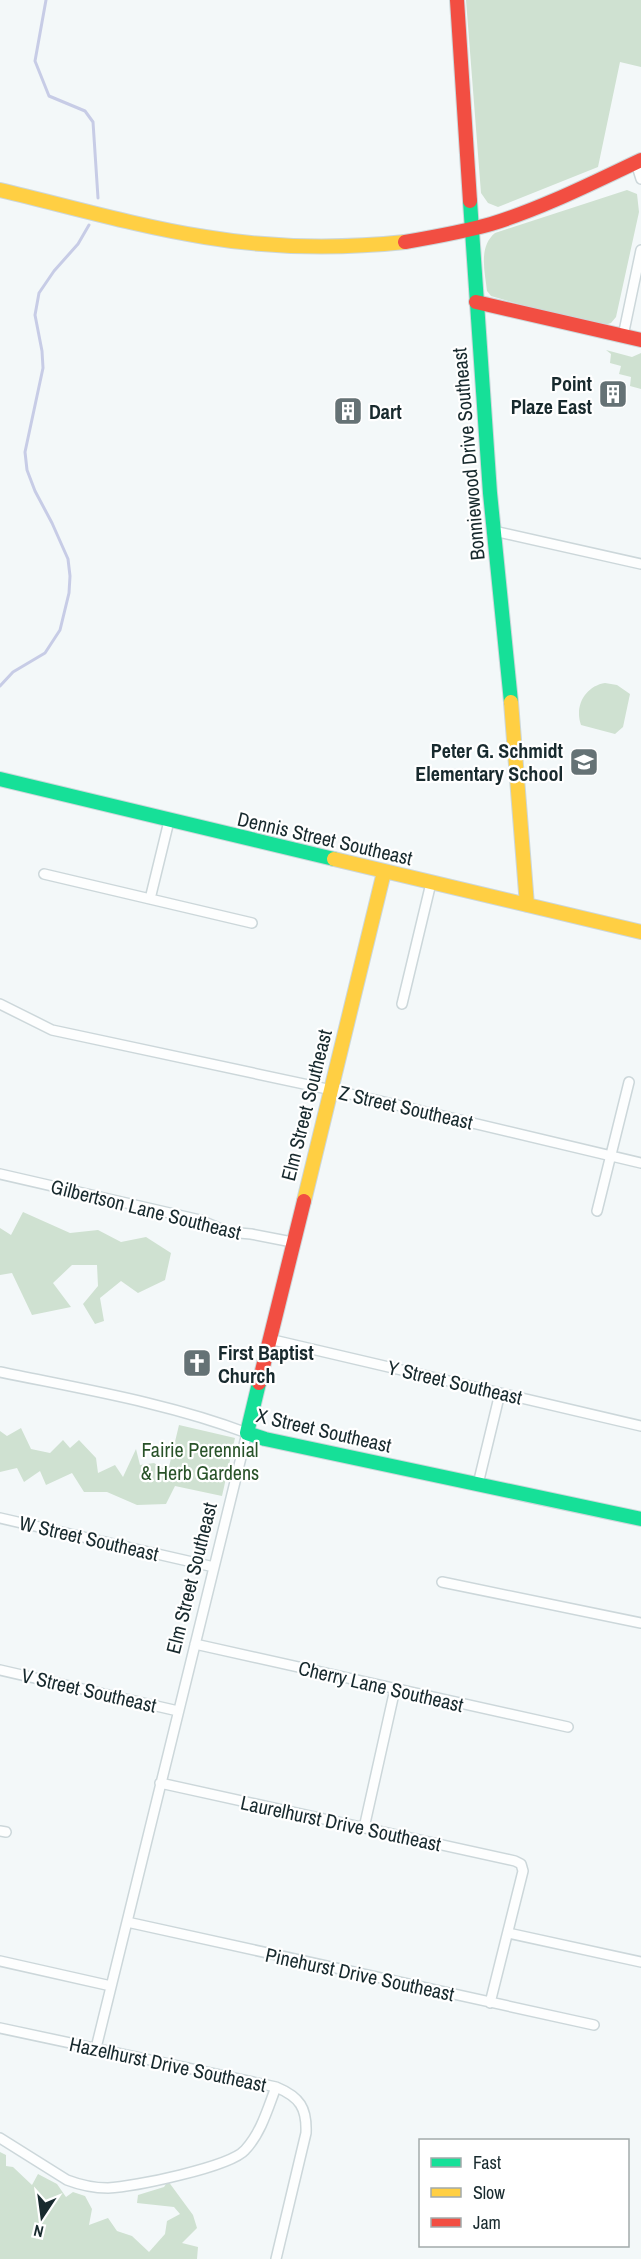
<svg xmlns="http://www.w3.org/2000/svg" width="641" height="2259" font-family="'Archivo Narrow',sans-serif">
	<rect width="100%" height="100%" fill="#f3f8f9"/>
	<!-- green -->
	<path fill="#cfe1d1" d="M 466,0 L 641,0 L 641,67 L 620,62 L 598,167 L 498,207 L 488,203 L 481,193 Z
		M 627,190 L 637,194 L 639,212 L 616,317 L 611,323 L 605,325 L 564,317 L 491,296 L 487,291 C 485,272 478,247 495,233 Z
		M 606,350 L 632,357 L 641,353 L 641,389 L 630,386 L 631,377 L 619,374 L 621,366 L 610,363 L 611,354 Z
		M 605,683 L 617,685 L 630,694 L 623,727 L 615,734 L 581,725 C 574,705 586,686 605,683 Z
		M 23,1212 L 70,1233 L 98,1230 L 121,1242 L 146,1237 L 171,1253 L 165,1280 L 138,1293 L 121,1281 L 100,1298 L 104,1321 L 95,1324 L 83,1304 L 98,1286 L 97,1265 L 72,1265 L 53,1283 L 71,1307 L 32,1315 L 12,1273 L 0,1275 L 0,1228 L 11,1235 Z
		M 179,1425 L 235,1438 L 222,1496 L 175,1486 L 166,1504 L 137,1505 L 107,1492 L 84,1492 L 72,1473 L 46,1485 L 40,1471 L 24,1482 L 17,1468 L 0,1472 L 0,1431 L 7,1436 L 21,1428 L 31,1449 L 50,1453 L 63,1440 L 70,1448 L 79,1440 L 96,1458 L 98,1473 L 115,1465 L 123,1477 L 136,1449 L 140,1465 L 154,1463 L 168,1471 Z
		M 0,2152 L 6,2155 L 6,2166 L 13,2167 L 32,2185 L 38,2174 L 57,2184 L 66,2197 L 73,2192 L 85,2196 L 92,2209 L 89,2225 L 108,2218 L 117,2231 L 132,2236 L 149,2252 L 165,2234 L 167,2221 L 180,2214 L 174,2207 L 137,2203 L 138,2195 L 164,2187 L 168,2181 L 193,2215 L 197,2228 L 182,2243 L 198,2247 L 197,2259 L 0,2259 Z"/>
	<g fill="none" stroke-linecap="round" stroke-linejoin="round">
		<!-- stream -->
		<path stroke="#c7cce6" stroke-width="3" d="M 46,0 L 35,61 L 49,96 L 85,111 L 93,122 L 98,198
			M 0,686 L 13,672 L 45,653 L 60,630 L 69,593 L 70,576 L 68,559 L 52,523 L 35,491 L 27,470 L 25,452 L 43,368 L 42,351 L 35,315 L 39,293 L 54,271 L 78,244 L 89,225"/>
		<!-- street casing -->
		<g stroke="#ccd7da" stroke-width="12">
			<path id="street" d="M 636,163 L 641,179
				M 623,336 L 641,250
				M 494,531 L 641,564
				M 44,874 L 252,923
				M 150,899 L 169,821
				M 0,1004 L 52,1030 L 346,1093 L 641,1163
				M 402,1004 L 431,883
				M 0,1174 L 200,1220 L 228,1232 L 251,1234 L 292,1242
				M 597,1211 L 629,1082
				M 269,1339 L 641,1426
				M 0,1372 C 82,1389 168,1403 247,1433 L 96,2048
				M 478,1484 L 500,1393
				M 0,1518 L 214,1567
				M 442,1582 L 641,1623
				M 195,1644 L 568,1727
				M 0,1670 L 178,1711
				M 160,1783 L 515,1861 L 521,1864 L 523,1871 L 490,2003
				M 364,1828 L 395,1689
				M 0,1831 L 6,1832
				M 127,1922 L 594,2025
				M 508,1933 L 641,1962
				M 0,1961 L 111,1986
				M 0,2028 L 276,2087 C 300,2097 307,2108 306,2133 L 276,2259
				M 0,2138 L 67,2180 C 80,2185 94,2188 108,2188 C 133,2187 230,2167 245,2150 C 261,2133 268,2108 276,2087"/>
		</g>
		<!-- fast casing -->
		<g stroke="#ccd7da" stroke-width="16">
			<path id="fast" d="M 470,201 L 490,493 L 511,702
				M 0,779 L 334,859
				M 259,1383 L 247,1433 L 265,1439 L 641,1519"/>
		</g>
		<!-- slow casing -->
		<g stroke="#ccd7da" stroke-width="16">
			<path id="slow" d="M 0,190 C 68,206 136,226 205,237 C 271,248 338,249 405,242
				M 511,702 L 527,905
				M 334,859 L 641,932
				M 304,1201 L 384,872"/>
		</g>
		<!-- jam casing -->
		<g stroke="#ccd7da" stroke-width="16">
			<path id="jam" d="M 457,0 L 470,201
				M 405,242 C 434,237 463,232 491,224 C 543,208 592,183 641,160
				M 476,302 L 641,340
				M 259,1383 L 304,1201"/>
		</g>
		<!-- street -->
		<use href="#street" stroke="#fdfefe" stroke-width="9"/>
		<!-- fast -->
		<use href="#fast" stroke="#16e098" stroke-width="14"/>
		<!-- slow -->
		<use href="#slow" stroke="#ffcf43" stroke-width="14"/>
		<!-- jam -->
		<use href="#jam" stroke="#f24e42" stroke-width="14"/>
	</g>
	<!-- icons -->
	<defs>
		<g id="building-square" transform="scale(1.5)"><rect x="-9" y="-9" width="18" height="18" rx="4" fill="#657275" stroke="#fff"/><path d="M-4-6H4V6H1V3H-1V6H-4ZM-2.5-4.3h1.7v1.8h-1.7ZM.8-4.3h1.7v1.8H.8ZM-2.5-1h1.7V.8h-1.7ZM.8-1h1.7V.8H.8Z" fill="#fff"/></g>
		<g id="school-square" transform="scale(1.5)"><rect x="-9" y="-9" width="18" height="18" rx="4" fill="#657275" stroke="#fff"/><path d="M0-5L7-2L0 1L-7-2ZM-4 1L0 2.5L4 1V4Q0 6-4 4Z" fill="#fff"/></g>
		<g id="church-square" transform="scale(1.5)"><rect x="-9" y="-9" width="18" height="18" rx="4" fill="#657275" stroke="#fff"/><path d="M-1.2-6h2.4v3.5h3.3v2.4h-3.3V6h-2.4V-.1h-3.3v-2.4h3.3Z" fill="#fff"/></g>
	</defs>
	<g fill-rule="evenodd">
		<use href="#building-square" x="613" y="394"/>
		<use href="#building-square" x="348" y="411"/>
		<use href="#school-square" x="584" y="762"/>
		<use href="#church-square" x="197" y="1363"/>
	</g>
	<g text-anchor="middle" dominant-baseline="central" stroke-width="4.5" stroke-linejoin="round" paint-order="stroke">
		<!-- poi labels -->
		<g font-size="20" font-weight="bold" fill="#182a2e" stroke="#fff" text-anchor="end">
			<text x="592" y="383">Point<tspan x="592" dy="23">Plaze East</tspan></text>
			<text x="369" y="411" text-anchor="start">Dart</text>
			<text x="563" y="750">Peter G. Schmidt<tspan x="563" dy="23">Elementary School</tspan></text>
			<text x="218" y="1352" text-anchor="start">First Baptist<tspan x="218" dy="23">Church</tspan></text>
		</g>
		<!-- street labels -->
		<g font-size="20" fill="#182a2e" stroke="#fff">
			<text transform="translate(468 454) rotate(-95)">Bonniewood Drive Southeast</text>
			<text transform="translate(325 838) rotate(13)">Dennis Street Southeast</text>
			<text transform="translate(306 1105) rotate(-76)">Elm Street Southeast</text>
			<text transform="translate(406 1107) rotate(13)">Z Street Southeast</text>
			<text transform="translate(146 1209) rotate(14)">Gilbertson Lane Southeast</text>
			<text transform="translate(455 1382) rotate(13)">Y Street Southeast</text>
			<text transform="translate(324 1430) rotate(13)">X Street Southeast</text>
			<text transform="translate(89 1538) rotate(13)">W Street Southeast</text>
			<text transform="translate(191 1578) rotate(-76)">Elm Street Southeast</text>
			<text transform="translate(381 1686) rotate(13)">Cherry Lane Southeast</text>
			<text transform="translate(89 1690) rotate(13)">V Street Southeast</text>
			<text transform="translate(341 1823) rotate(12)">Laurelhurst Drive Southeast</text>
			<text transform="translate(360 1974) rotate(12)">Pinehurst Drive Southeast</text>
			<text transform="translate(168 2064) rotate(12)">Hazelhurst Drive Southeast</text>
		</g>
		<!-- park labels -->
		<g font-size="20" fill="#285228" stroke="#fff">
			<text x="200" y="1449">Fairie Perennial<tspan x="200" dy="23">&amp; Herb Gardens</tspan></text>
		</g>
	</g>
	<!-- legend -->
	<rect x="419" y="2139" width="210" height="108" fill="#ffffff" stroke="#a3aaab" stroke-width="1.5"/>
	<rect x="431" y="2158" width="30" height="9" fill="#16e098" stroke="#a3aaab" stroke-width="1.5"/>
	<text x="473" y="2169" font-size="18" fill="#182a2e">Fast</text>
	<rect x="431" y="2188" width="30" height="9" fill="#ffcf43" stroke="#a3aaab" stroke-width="1.5"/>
	<text x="473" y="2199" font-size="18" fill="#182a2e">Slow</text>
	<rect x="431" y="2218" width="30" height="9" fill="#f24e42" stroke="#a3aaab" stroke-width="1.5"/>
	<text x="473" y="2229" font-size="18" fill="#182a2e">Jam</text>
	<!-- north arrow -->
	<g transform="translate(42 2217) rotate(193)" stroke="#ffffff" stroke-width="4.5" paint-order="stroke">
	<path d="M0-4.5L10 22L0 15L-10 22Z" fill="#182a2e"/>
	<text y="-9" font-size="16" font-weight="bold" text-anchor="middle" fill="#182a2e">N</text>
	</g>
</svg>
